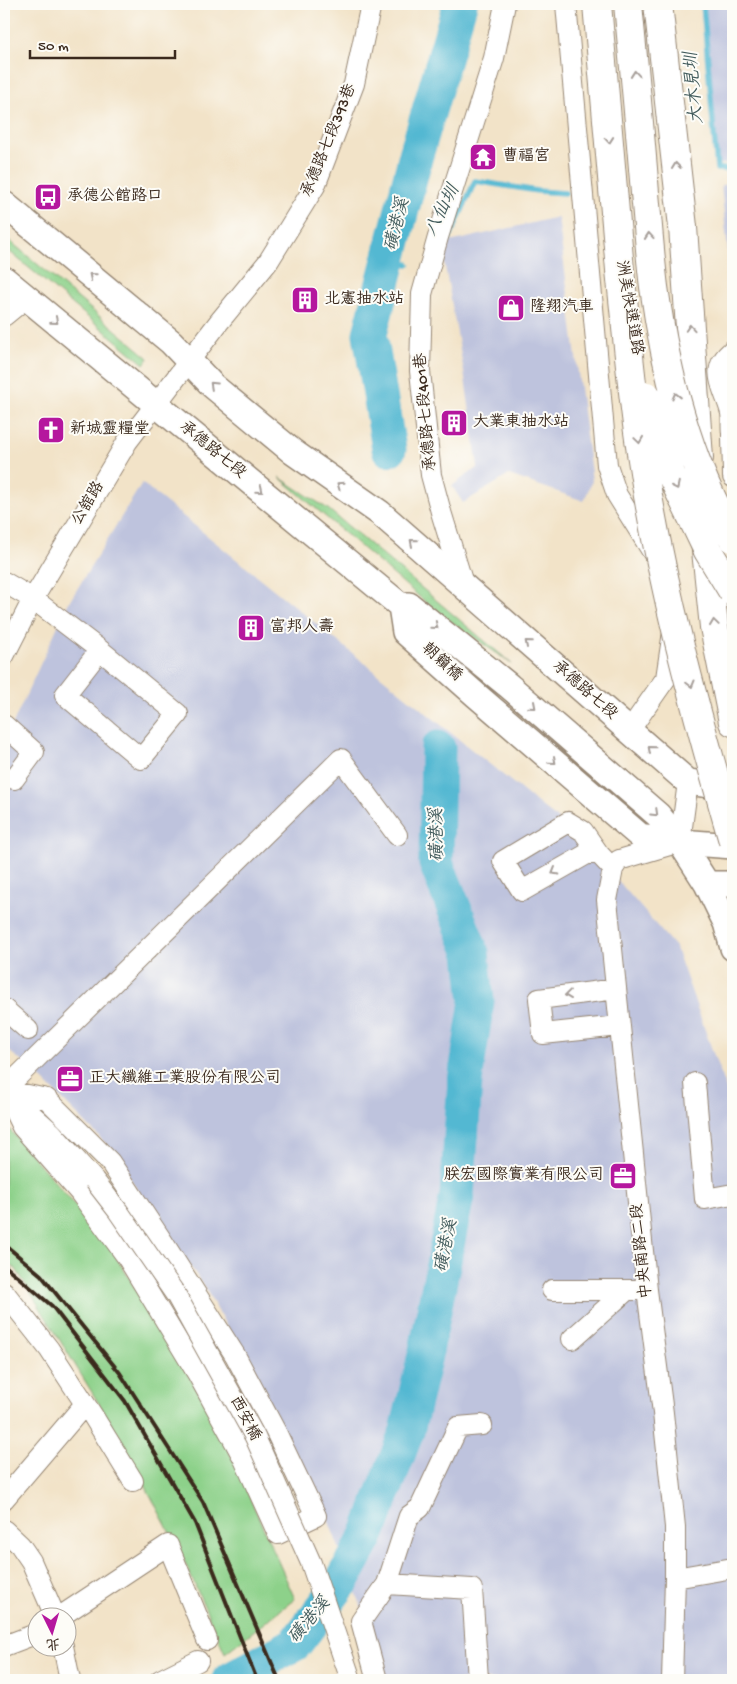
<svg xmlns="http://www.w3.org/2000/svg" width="737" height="1684" font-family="'Gochi Hand','LXGW WenKai TC',sans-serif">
	<rect width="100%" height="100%" fill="#fdfcf7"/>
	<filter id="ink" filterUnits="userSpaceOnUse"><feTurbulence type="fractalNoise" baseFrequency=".02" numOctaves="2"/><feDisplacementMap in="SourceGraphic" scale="10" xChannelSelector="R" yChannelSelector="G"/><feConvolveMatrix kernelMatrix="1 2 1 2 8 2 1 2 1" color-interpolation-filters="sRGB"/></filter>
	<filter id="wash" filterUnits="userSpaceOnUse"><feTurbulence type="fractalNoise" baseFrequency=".0096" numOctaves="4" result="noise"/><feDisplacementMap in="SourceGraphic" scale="20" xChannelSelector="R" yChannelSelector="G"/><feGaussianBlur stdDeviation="1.12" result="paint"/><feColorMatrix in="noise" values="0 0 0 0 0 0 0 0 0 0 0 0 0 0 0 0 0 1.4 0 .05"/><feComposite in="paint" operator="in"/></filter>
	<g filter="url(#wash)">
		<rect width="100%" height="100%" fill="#f2e3c8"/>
		<!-- industrial -->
		<path fill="#bec3dd" d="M 703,4 L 733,4 L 733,164 L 715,164 Z
			M 733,184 L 733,299 L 721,185 Z
			M 558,217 L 592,481 L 584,501 L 509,475 L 463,503 L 452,486 L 478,467 L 464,372 L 441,244 Z
			M 142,483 L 582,839 L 676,948 L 733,1109 L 733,1680 L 384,1680 L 369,1626 L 326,1514 L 258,1382 L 204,1286 L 156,1217 L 109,1147 L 36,1073 L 4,1047 L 4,743 L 68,604 Z"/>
		<!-- green -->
		<path fill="#8dd18a" stroke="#647e54" d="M 4,236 L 149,358 L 144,364 L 4,247 Z
			M 279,477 L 328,509 L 512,664 L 436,611 Z
			M 4,1123 L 107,1242 L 212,1413 L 295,1599 L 225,1653 L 182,1556 L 122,1441 L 16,1269 L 4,1262 Z"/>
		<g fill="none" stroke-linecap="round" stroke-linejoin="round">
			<!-- stream -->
			<path stroke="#53b8d2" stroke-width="5.5" d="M 703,4 L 717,169 L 733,169
				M 443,246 L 448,241 L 475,181 L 537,191 L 565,193
				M 385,270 L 408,264"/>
			<!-- river -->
			<path stroke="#53b8d2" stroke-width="35" d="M 389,449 L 370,334 L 416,155 L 460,4
				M 229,1680 L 295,1644 L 342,1582 L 367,1536 L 407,1431 L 426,1351 L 457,1195 L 465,1081 L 477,1001 L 472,953 L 436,863 L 438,748"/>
		</g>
	</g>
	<g filter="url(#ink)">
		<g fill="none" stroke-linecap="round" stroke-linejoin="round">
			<!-- minor casing -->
			<g stroke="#968673" stroke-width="22">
				<path id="minor" d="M 566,4 L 607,465 L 617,495 L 655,556
					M 4,316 L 26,298
					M 733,350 C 707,370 725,388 731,413 C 732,419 731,427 732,433 C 732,448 733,462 733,477
					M 4,582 L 33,599 L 100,650 L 178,714 L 141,759 L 65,695 L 100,650
					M 464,587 L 441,512 L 431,475 L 420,371 L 422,294 L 438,237 L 494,58 L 505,4
					M 4,656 L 33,599 L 127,442 L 219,322 L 268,262 L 315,186 L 354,84 L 371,4
					M 4,725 L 34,752 L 14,779
					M 629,731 L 666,678 L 673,632
					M 599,854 L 587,854 L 522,891 L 503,861 L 568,822 L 583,831 L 599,854 L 613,869
					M 616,989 L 539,999 L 543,1034 L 619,1026
					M 4,1009 L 28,1030
					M 695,1083 L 705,1199 L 733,1194
					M 4,1090 L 47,1099 L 110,1162 L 161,1239 L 235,1355 L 277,1434 L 316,1516 L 278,1534 L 243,1457 L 197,1373 L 127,1257 L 80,1193 L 22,1127 Z
					M 4,1090 L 341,759 L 397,835
					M 11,1096 L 52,1133 L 94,1180
					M 552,1290 L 647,1290
					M 4,1292 L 49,1349 L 93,1416 L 133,1481
					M 572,1339 L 627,1290
					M 4,1499 L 85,1404
					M 4,1530 L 20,1545 L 31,1561 L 55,1616
					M 675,1578 L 733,1568
					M 387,1584 L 409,1516 L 420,1508 L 458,1427 L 482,1425
					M 61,1616 L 168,1545 L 207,1640
					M 4,1646 L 38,1633
					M 63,1646 L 70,1680
					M 160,1680 L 198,1661
					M 377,1680 L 361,1621 L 387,1584 L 472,1589 L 478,1679 L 481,1680
					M 672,1680 L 675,1578 L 675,1527 L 663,1413 L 647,1290 L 607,900 L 613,869 L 619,860 L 680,842 L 688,782"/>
			</g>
			<!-- major casing -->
			<g stroke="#968673" stroke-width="28">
				<path id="major" d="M 4,204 L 171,342 L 213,386 L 293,452 L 380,513 L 688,782 L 733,788
					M 4,279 L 401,606 L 405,632 L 476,695 L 640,836 L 680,842 L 733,846
					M 401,606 L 409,605 L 509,686 L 658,815 L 680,842 L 707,884 L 726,923 L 733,948
					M 707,884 L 733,884"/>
			</g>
			<!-- highway casing -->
			<g stroke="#968673" stroke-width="30">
				<path id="highway" d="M 597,4 L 620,270
					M 658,4 L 683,227 L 699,458
					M 705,541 L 714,627 L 733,722"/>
			</g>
			<!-- minor -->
			<use href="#minor" stroke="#fff" stroke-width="20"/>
			<!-- major -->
			<use href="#major" stroke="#fff" stroke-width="25"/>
			<!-- highway -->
			<use href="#highway" stroke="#fff" stroke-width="28"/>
			<!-- rail -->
			<path stroke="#3b2a1e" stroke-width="4" d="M 4,1244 L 41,1275 L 120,1373 L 203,1502 L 279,1680
				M 4,1265 L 52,1306 L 125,1401 L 195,1523 L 257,1680"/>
			<!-- minor-bridge casing -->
			<g stroke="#968673" stroke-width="22" stroke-linecap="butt">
				<path id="minor-bridge" d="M 94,1180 L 118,1211 L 176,1295 L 255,1437 L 311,1563 L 351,1680"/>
			</g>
			<!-- highway-bridge casing -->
			<g stroke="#968673" stroke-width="30" stroke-linecap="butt">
				<path id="highway-bridge" d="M 628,4 C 634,67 640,130 645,193 C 648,224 650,256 654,287 C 666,374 688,463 733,538
					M 620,270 C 626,326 631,383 639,439 C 658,575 695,709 733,841
					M 647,396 L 671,474 L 708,551 L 733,592"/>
			</g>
			<!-- minor-bridge -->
			<use href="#minor-bridge" stroke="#fff" stroke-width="20"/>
			<!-- highway-bridge -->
			<use href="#highway-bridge" stroke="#fff" stroke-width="28"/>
		</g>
		<!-- one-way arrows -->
		<defs><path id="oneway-chevron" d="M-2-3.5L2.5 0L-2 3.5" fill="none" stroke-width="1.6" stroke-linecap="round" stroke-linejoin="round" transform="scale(1.25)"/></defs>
		<g stroke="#a79f9a">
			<use href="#oneway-chevron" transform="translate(635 74) rotate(-95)"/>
			<use href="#oneway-chevron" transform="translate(609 140) rotate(85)"/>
			<use href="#oneway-chevron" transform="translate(676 166) rotate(-96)"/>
			<use href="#oneway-chevron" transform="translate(649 236) rotate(-95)"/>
			<use href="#oneway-chevron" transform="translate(92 276) rotate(-141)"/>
			<use href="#oneway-chevron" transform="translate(55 321) rotate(40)"/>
			<use href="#oneway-chevron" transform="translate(690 328) rotate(-94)"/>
			<use href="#oneway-chevron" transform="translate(213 385) rotate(-137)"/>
			<use href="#oneway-chevron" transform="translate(676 396) rotate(-104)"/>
			<use href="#oneway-chevron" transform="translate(639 440) rotate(82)"/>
			<use href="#oneway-chevron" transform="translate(340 485) rotate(-145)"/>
			<use href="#oneway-chevron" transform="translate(676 486) rotate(64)"/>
			<use href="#oneway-chevron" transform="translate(260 490) rotate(40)"/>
			<use href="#oneway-chevron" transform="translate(413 542) rotate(-139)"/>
			<use href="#oneway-chevron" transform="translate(714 623) rotate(-98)"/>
			<use href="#oneway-chevron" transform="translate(435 626) rotate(39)"/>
			<use href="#oneway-chevron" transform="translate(528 643) rotate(-139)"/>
			<use href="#oneway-chevron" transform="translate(691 684) rotate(75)"/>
			<use href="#oneway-chevron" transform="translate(533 706) rotate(41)"/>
			<use href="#oneway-chevron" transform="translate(651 749) rotate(-139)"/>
			<use href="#oneway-chevron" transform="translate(553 761) rotate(41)"/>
			<use href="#oneway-chevron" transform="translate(655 813) rotate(44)"/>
			<use href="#oneway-chevron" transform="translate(555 872) rotate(150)"/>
			<use href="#oneway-chevron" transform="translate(568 995) rotate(173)"/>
		</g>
	</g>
	<!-- icons -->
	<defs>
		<g id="temple-square" transform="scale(1.4375)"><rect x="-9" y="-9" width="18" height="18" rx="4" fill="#b5179e" stroke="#fdfcf7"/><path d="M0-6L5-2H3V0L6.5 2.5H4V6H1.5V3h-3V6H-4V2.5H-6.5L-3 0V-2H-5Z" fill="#fff"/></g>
		<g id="bus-square" transform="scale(1.4375)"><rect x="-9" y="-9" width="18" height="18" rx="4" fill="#b5179e" stroke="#fdfcf7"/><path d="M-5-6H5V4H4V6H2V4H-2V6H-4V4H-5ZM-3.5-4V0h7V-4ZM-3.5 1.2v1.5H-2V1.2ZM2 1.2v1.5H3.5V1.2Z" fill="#fff"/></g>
		<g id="building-square" transform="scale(1.4375)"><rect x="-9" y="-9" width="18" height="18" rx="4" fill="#b5179e" stroke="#fdfcf7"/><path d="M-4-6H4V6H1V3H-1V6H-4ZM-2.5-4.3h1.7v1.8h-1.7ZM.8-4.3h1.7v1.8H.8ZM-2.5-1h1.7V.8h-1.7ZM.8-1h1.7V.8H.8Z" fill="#fff"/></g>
		<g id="shop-square" transform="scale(1.4375)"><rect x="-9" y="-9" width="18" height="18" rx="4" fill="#b5179e" stroke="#fdfcf7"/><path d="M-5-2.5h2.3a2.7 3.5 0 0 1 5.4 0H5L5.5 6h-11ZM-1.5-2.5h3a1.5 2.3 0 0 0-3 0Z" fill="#fff"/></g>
		<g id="church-square" transform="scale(1.4375)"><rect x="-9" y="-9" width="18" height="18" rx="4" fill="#b5179e" stroke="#fdfcf7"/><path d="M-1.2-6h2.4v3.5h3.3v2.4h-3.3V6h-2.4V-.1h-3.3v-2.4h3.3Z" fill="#fff"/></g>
		<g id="office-square" transform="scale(1.4375)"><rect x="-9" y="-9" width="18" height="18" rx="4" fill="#b5179e" stroke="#fdfcf7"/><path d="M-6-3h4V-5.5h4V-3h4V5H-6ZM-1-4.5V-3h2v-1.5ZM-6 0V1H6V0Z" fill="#fff"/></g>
	</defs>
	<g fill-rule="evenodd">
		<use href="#temple-square" x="483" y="157"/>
		<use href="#bus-square" x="48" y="197"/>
		<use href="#building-square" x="305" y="300"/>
		<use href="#shop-square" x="511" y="308"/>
		<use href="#building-square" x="454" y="423"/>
		<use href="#church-square" x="51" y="430"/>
		<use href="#building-square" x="251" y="628"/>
		<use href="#office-square" x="70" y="1079"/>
		<use href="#office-square" x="623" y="1176"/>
	</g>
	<g text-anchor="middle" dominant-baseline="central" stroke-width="4" stroke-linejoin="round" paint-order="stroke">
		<!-- street labels -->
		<g font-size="16" fill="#3b2a1e" stroke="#fdfcf7">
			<text transform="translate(330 141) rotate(-68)">承德路七段393巷</text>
			<text transform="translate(628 308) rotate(80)">洲美快速道路</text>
			<text transform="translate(427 412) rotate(-95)">承德路七段401巷</text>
			<text transform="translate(212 451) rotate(39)">承德路七段</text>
			<text transform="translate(89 504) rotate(-59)">公舘路</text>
			<text transform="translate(441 663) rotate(42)">朝籟橋</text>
			<text transform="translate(584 691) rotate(41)">承德路七段</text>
			<text transform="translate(643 1251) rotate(-96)">中央南路二段</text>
			<text transform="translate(244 1419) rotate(62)">西安橋</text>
		</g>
		<!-- poi labels -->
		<g font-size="16" fill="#3b2a1e" stroke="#fdfcf7" text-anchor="start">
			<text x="502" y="157">曹福宮</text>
			<text x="67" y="197">承德公館路口</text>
			<text x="324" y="300">北憲抽水站</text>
			<text x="530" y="308">隆翔汽車</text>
			<text x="473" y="423">大業東抽水站</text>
			<text x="70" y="430">新城靈糧堂</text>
			<text x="270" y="628">富邦人壽</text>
			<text x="89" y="1079">正大纖維工業股份有限公司</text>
			<text x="604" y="1176" text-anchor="end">朕宏國際實業有限公司</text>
		</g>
		<!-- water labels -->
		<g font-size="18" font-style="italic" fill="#435c5d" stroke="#fdfcf7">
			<text transform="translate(695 88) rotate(-95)">大木見圳</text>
			<text transform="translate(443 211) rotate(-63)">八仙圳</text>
			<text transform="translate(398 225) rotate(-76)">磺港溪</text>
			<text transform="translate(438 835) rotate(-91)">磺港溪</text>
			<text transform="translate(447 1246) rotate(-79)">磺港溪</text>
			<text transform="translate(310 1621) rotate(-50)">磺港溪</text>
		</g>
	</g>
	<!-- margin -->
	<rect width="737" height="1684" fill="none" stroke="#fdfcf7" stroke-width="20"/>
	<!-- north arrow -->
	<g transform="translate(52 1632) rotate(175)"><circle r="24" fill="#fdfcf7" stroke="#afa8a0"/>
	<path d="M0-4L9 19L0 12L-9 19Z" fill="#b5179e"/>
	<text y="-8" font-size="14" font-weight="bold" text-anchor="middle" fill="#3b2a1e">北</text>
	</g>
	<!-- scale -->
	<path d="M30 50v8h145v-8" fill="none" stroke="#3b2a1e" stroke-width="2.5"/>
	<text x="38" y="50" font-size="15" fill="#3b2a1e" stroke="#fdfcf7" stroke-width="4" paint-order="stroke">50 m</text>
</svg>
